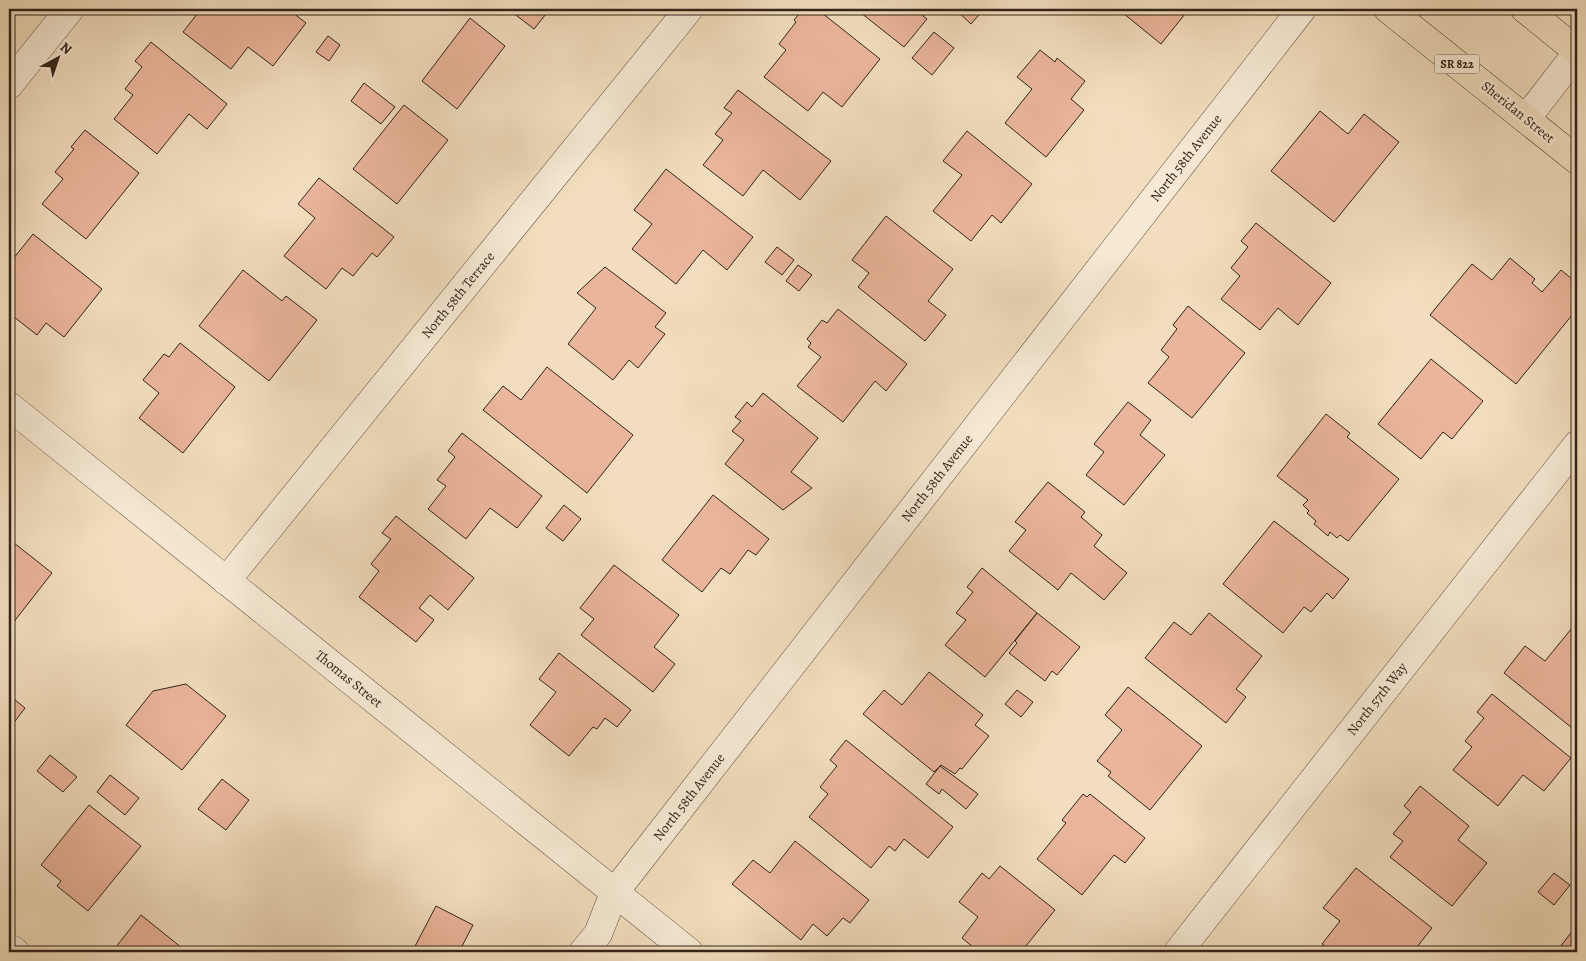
<svg xmlns="http://www.w3.org/2000/svg" width="1586" height="961" font-family="Alegreya,serif">
	<rect width="100%" height="100%" fill="#f2debe"/>
	<filter id="stains"><feTurbulence type="fractalNoise" baseFrequency=".004" numOctaves="4"/><feColorMatrix values="0 0 0 0 .2 0 0 0 0 .09 0 0 0 0 .02 0 0 0 .5 -.17"/></filter>
	<radialGradient id="worn" r=".72"><stop offset=".6" stop-color="#630" stop-opacity="0"/><stop offset="1" stop-color="#630" stop-opacity=".3"/></radialGradient>
	<!-- building -->
	<path fill="#ebb59b" stroke="#32231b" d="M 201,9 L 288,9 L 306,23 L 273,66 L 248,47 L 231,69 L 183,32 Z
		M 508,9 L 550,9 L 534,29 Z
		M 803,9 L 817,9 L 880,59 L 842,107 L 823,92 L 808,111 L 764,77 L 786,50 L 779,44 L 796,22 L 794,20 Z
		M 856,9 L 929,9 L 923,16 L 927,19 L 904,47 Z
		M 955,9 L 984,9 L 971,24 Z
		M 1118,9 L 1189,9 L 1161,44 Z
		M 470,18 L 505,46 L 457,109 L 422,81 Z
		M 934,32 L 954,48 L 932,75 L 912,58 Z
		M 328,36 L 340,45 L 329,61 L 316,52 Z
		M 151,42 L 227,104 L 207,129 L 189,114 L 157,154 L 114,119 L 133,95 L 125,89 L 142,67 L 135,61 Z
		M 1040,50 L 1055,62 L 1057,58 L 1085,81 L 1071,99 L 1084,110 L 1046,157 L 1005,123 L 1032,89 L 1017,77 Z
		M 364,83 L 395,107 L 381,124 L 351,101 Z
		M 738,90 L 831,161 L 800,200 L 763,170 L 743,196 L 703,165 L 723,140 L 715,134 L 732,113 L 724,108 Z
		M 404,105 L 448,140 L 397,204 L 353,169 Z
		M 1320,111 L 1348,134 L 1364,114 L 1399,142 L 1334,222 L 1271,171 Z
		M 85,130 L 139,173 L 86,239 L 42,204 L 63,179 L 55,172 L 74,149 L 71,147 Z
		M 967,131 L 1032,184 L 1001,223 L 992,215 L 971,241 L 933,211 L 962,175 L 943,161 Z
		M 666,169 L 753,237 L 727,270 L 703,250 L 676,284 L 632,249 L 652,224 L 634,210 Z
		M 319,178 L 394,237 L 377,257 L 372,253 L 353,276 L 342,268 L 326,289 L 284,256 L 315,218 L 298,204 Z
		M 886,216 L 953,269 L 928,301 L 946,315 L 925,341 L 858,287 L 869,273 L 852,260 Z
		M 1256,223 L 1331,283 L 1298,325 L 1278,308 L 1260,330 L 1221,299 L 1240,276 L 1231,268 L 1248,247 L 1241,241 Z
		M 33,234 L 102,289 L 64,337 L 46,323 L 37,335 L 9,313 L 9,264 Z
		M 777,247 L 794,260 L 782,275 L 765,262 Z
		M 1510,258 L 1535,279 L 1532,283 L 1542,292 L 1561,270 L 1577,283 L 1577,309 L 1516,384 L 1430,315 L 1472,264 L 1492,280 Z
		M 798,265 L 812,275 L 799,291 L 786,281 Z
		M 605,267 L 666,313 L 655,327 L 665,334 L 638,368 L 629,360 L 613,380 L 568,344 L 596,308 L 577,293 Z
		M 243,270 L 282,301 L 286,296 L 317,320 L 269,381 L 199,326 Z
		M 1188,306 L 1245,353 L 1192,418 L 1148,383 L 1169,357 L 1161,350 L 1177,329 L 1173,325 Z
		M 838,309 L 907,364 L 886,391 L 875,381 L 843,422 L 797,386 L 821,357 L 808,347 L 811,343 L 807,339 L 822,320 L 827,323 Z
		M 180,343 L 235,387 L 183,453 L 139,418 L 159,393 L 143,380 L 164,354 L 169,357 Z
		M 1431,359 L 1483,401 L 1452,439 L 1443,432 L 1421,459 L 1378,424 Z
		M 547,367 L 633,435 L 587,493 L 483,410 L 503,386 L 521,400 Z
		M 763,393 L 818,438 L 791,472 L 812,488 L 783,510 L 725,464 L 744,440 L 732,431 L 741,421 L 735,417 L 747,402 L 752,407 Z
		M 1128,402 L 1151,420 L 1140,435 L 1165,455 L 1124,505 L 1086,475 L 1104,452 L 1094,444 Z
		M 1326,414 L 1350,433 L 1347,437 L 1399,479 L 1348,541 L 1340,535 L 1337,538 L 1330,532 L 1328,536 L 1314,524 L 1316,521 L 1307,513 L 1309,511 L 1303,505 L 1308,500 L 1277,476 Z
		M 462,433 L 542,496 L 517,528 L 490,508 L 466,539 L 428,509 L 446,486 L 437,480 L 455,457 L 448,451 Z
		M 1048,482 L 1085,512 L 1081,517 L 1102,535 L 1094,546 L 1127,573 L 1104,600 L 1071,573 L 1058,590 L 1009,551 L 1026,530 L 1015,522 Z
		M 713,495 L 769,539 L 756,555 L 748,550 L 730,574 L 721,568 L 702,592 L 662,560 Z
		M 564,505 L 581,519 L 563,541 L 546,528 Z
		M 396,516 L 474,578 L 448,610 L 430,595 L 419,608 L 434,620 L 416,642 L 359,597 L 379,571 L 371,564 L 391,539 L 382,533 Z
		M 1274,521 L 1349,579 L 1333,599 L 1327,593 L 1311,612 L 1304,607 L 1283,633 L 1223,584 Z
		M 9,539 L 52,573 L 9,628 Z
		M 614,565 L 679,615 L 654,647 L 675,664 L 653,692 L 581,635 L 594,619 L 580,608 Z
		M 982,568 L 1037,613 L 985,677 L 945,645 L 966,620 L 956,613 L 973,592 L 967,587 Z
		M 1037,613 L 1080,647 L 1057,675 L 1052,671 L 1045,681 L 1009,653 L 1017,643 L 1015,641 Z
		M 1209,613 L 1262,656 L 1236,689 L 1246,697 L 1226,723 L 1145,658 L 1174,622 L 1191,635 Z
		M 1572,628 L 1577,632 L 1577,732 L 1504,673 L 1525,646 L 1545,661 Z
		M 559,653 L 631,710 L 617,727 L 605,718 L 597,729 L 593,727 L 569,756 L 530,725 L 556,692 L 539,679 Z
		M 929,672 L 983,715 L 975,725 L 989,736 L 962,769 L 960,768 L 955,774 L 941,765 L 934,772 L 863,714 L 884,690 L 902,705 Z
		M 186,684 L 226,716 L 182,770 L 126,725 L 153,691 Z
		M 1128,687 L 1202,746 L 1150,810 L 1108,776 L 1111,772 L 1097,761 L 1122,730 L 1105,715 Z
		M 1017,690 L 1033,702 L 1021,717 L 1005,704 Z
		M 1492,694 L 1571,758 L 1544,791 L 1523,775 L 1498,806 L 1453,770 L 1472,747 L 1465,741 L 1484,718 L 1477,712 Z
		M 9,695 L 25,708 L 9,729 Z
		M 846,740 L 953,827 L 928,858 L 904,839 L 895,851 L 889,846 L 871,868 L 809,817 L 828,794 L 820,787 L 837,766 L 830,760 Z
		M 50,755 L 77,777 L 63,792 L 37,771 Z
		M 940,766 L 978,794 L 966,809 L 942,789 L 939,794 L 926,784 Z
		M 110,775 L 139,798 L 125,815 L 97,792 Z
		M 222,779 L 249,800 L 226,830 L 198,809 Z
		M 1420,786 L 1469,826 L 1458,840 L 1487,863 L 1452,906 L 1390,857 L 1403,841 L 1393,834 L 1411,812 L 1404,806 Z
		M 1083,794 L 1087,797 L 1090,794 L 1145,838 L 1125,863 L 1114,855 L 1082,895 L 1037,859 L 1066,823 L 1062,820 Z
		M 89,805 L 141,846 L 88,911 L 57,886 L 61,881 L 41,865 Z
		M 795,841 L 869,900 L 850,923 L 843,918 L 827,936 L 813,924 L 801,940 L 732,884 L 753,860 L 770,873 Z
		M 1000,866 L 1055,910 L 1021,952 L 979,952 L 962,938 L 978,917 L 959,902 L 982,873 L 989,879 Z
		M 1356,868 L 1432,928 L 1413,952 L 1332,952 L 1322,944 L 1340,921 L 1323,908 Z
		M 1554,873 L 1570,885 L 1554,905 L 1538,892 Z
		M 436,906 L 473,925 L 459,952 L 412,952 Z
		M 141,915 L 187,952 L 112,952 Z
		M 1577,925 L 1577,952 L 1556,952 Z"/>
	<g fill="none" stroke-linecap="round" stroke-linejoin="round">
		<!-- street casing -->
		<g stroke="#625244" stroke-width="29">
			<path id="street" d="M 9,85 L 70,9
				M 1526,119 L 1577,53
				M 9,406 L 689,952
				M 226,581 L 689,9
				M 9,948 L 15,952
				M 583,952 L 598,934 L 614,893 L 1302,9
				M 1178,952 L 1577,445"/>
		</g>
		<!-- primary casing -->
		<g stroke="#32231b" stroke-width="29">
			<path id="primary" d="M 1388,9 L 1577,160
				M 1525,9 L 1577,51"/>
		</g>
		<!-- street -->
		<use href="#street" stroke="#f7ead5" stroke-width="28"/>
		<!-- primary -->
		<use href="#primary" stroke="#f2debe" stroke-width="28"/>
	</g>
	<g text-anchor="middle" dominant-baseline="central" stroke-width="5" stroke-linejoin="round" paint-order="stroke">
		<!-- shield labels -->
		<rect fill="#f7ead5" stroke="#6d5f53" stroke-width="1" x="1434.5" y="54.5" width="45" height="19" rx="4"/>
		<g font-size="12" font-weight="bold" fill="#32231b">
			<text x="1457" y="64">SR 822</text>
		</g>
		<!-- street labels -->
		<g font-size="14" fill="#32231b" stroke="#f7ead5">
			<text transform="translate(1518 112) rotate(39)">Sheridan Street</text>
			<text transform="translate(1186 158) rotate(-52)">North 58th Avenue</text>
			<text transform="translate(458 295) rotate(-51)">North 58th Terrace</text>
			<text transform="translate(937 478) rotate(-52)">North 58th Avenue</text>
			<text transform="translate(349 679) rotate(39)">Thomas Street</text>
			<text transform="translate(1377 699) rotate(-52)">North 57th Way</text>
			<text transform="translate(689 797) rotate(-52)">North 58th Avenue</text>
		</g>
	</g>
	<!-- margin -->
	<rect width="1586" height="961" fill="none" stroke="#f2debe" stroke-width="30"/>
	<rect x="10" y="10" width="1566" height="941" fill="none" stroke="#32231b" stroke-width="2.5"/>
	<rect x="15" y="15" width="1556" height="931" fill="none" stroke="#32231b"/>
	<!-- north arrow -->
	<g transform="translate(58 58) rotate(40)" stroke="#f7ead5" stroke-width="4" paint-order="stroke">
	<path d="M0-4L9 19L0 12L-9 19Z" fill="#32231b"/>
	<text y="-8" font-size="14" font-weight="bold" text-anchor="middle" fill="#32231b">N</text>
	</g>
	<rect width="100%" height="100%" filter="url(#stains)"/>
	<rect width="100%" height="100%" fill="url(#worn)"/>
</svg>
